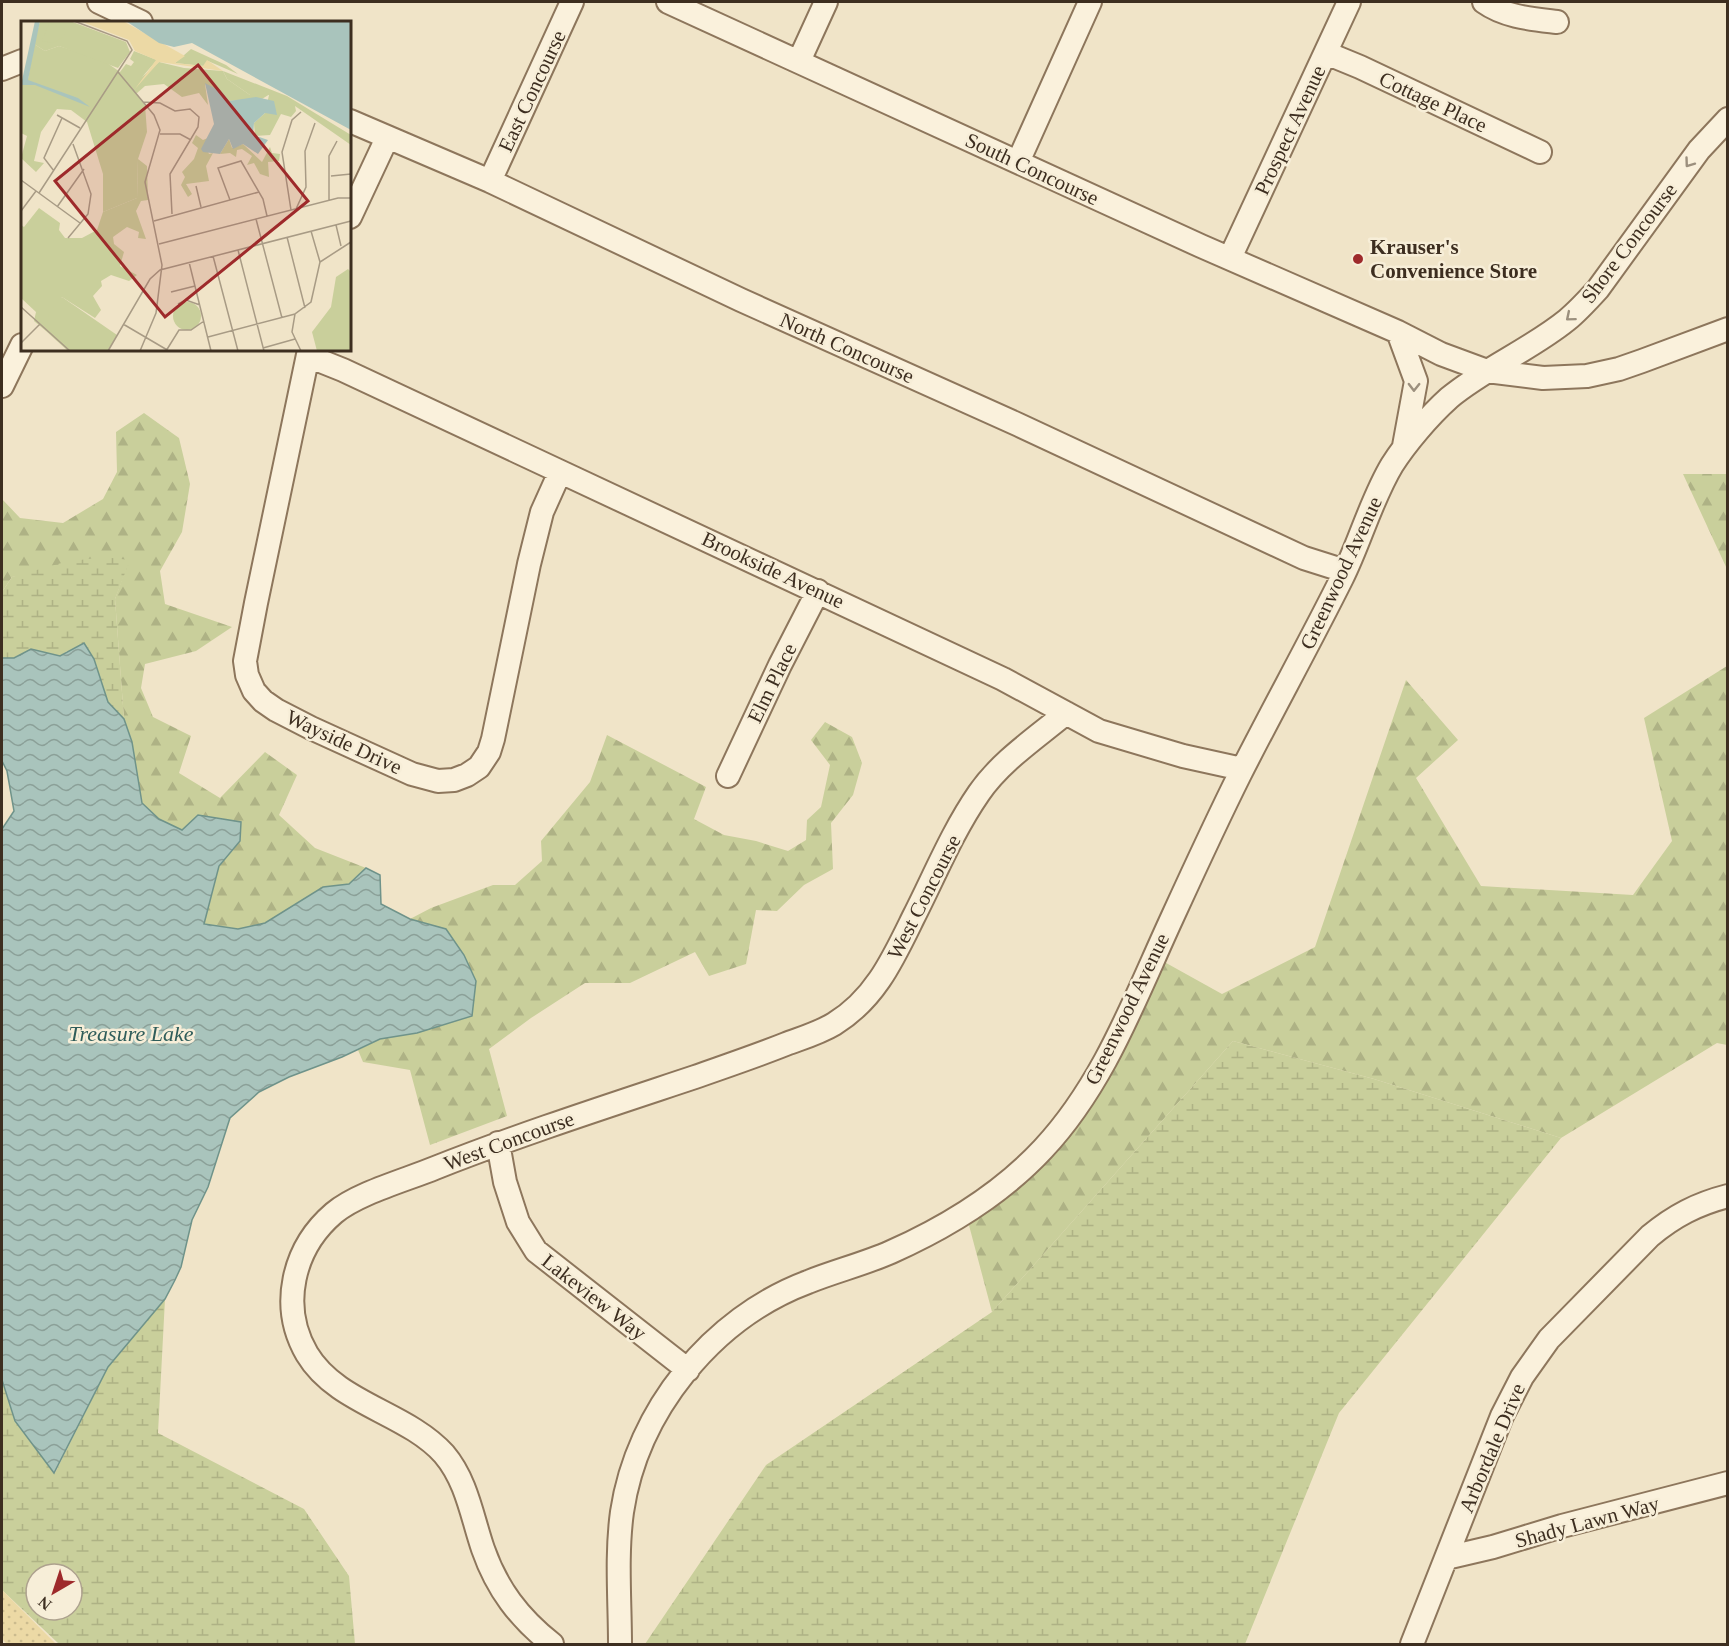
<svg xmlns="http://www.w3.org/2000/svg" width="1729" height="1646" font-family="Georgia,serif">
	<defs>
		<pattern id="forest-firs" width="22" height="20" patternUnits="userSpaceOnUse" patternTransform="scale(1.5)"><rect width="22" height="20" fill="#c9cf9b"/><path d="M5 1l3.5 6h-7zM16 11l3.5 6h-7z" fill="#aeb285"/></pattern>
		<pattern id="wetland-marsh" width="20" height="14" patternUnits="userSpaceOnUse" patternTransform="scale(1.5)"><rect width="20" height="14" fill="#c9cf9b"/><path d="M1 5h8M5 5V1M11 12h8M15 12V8" fill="none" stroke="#aeb285"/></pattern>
		<pattern id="sand-dots" width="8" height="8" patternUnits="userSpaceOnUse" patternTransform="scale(1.5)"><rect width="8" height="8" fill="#ecd9a5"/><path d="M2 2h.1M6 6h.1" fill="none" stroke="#cbbb8e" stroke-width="1.8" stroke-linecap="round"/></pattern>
		<pattern id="water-waves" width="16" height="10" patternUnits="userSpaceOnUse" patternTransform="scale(1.5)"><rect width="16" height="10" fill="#a9c4bc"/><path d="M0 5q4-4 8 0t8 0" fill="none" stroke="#8ba098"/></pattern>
	</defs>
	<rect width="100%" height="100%" fill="#f0e4c8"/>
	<!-- forest -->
	<path fill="url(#forest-firs)" d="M 144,413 L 179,438 L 190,484 L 182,532 L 160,571 L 165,604 L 232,627 L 196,651 L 145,664 L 141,688 L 153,717 L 191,736 L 179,773 L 220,798 L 265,752 L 297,775 L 279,815 L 315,848 L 366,868 L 349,884 L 323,887 L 265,923 L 238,929 L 204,924 L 219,866 L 240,841 L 241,822 L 221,820 L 182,830 L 159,819 L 142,803 L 132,742 L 124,719 L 115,599 L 129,560 L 12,577 L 2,592 L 2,499 L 20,518 L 63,523 L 103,499 L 117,472 L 116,432 Z
		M 1683,474 L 1727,474 L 1727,569 Z
		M 1727,666 L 1727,1045 L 1717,1043 L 1561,1138 L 1374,1079 L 1233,1041 L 992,1312 L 966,1214 L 1103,1073 L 1159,959 L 1222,994 L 1315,947 L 1406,680 L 1458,740 L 1416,778 L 1481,886 L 1633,895 L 1672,841 L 1644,718 Z
		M 825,722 L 852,737 L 862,763 L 853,795 L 831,823 L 833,869 L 804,885 L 777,911 L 756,910 L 746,964 L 709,976 L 695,952 L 630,983 L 585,983 L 531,1018 L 489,1049 L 507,1116 L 430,1145 L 410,1070 L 363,1062 L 358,1050 L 380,1039 L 417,1033 L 476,981 L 464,955 L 446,929 L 410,919 L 431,908 L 493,885 L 515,885 L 542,861 L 541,841 L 590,782 L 607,735 L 706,787 L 694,819 L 724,835 L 756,841 L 788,851 L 806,840 L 807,820 L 821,807 L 830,765 L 811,740 Z"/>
	<!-- wetland -->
	<path fill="url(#wetland-marsh)" fill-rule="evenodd" d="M 103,557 L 130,560 L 115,599 L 124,719 L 108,702 L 101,682 L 67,651 L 60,656 L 31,649 L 14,658 L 2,658 L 2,592 L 12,577 L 65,562 Z
		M 1233,1041 L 1374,1079 L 1561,1138 L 1339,1413 L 1245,1644 L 645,1644 L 766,1465 L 992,1312 Z
		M 165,1299 L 158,1433 L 304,1509 L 349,1576 L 355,1644 L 59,1644 L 2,1590 L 2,1380 L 15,1421 L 55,1473 L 108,1367 ZM 36,1574 L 72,1574 L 72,1610 L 36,1610 Z"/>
	<!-- sand -->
	<path fill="url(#sand-dots)" d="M 2,1590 L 56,1644 L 7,1644 L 2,1639 Z"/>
	<!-- water -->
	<path fill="url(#water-waves)" stroke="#6f938a" stroke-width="1.5" d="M 84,643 L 94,659 L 108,702 L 124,719 L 132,742 L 142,803 L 159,819 L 182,830 L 198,815 L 241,822 L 240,841 L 219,866 L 204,924 L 238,929 L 265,923 L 323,887 L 349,884 L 366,868 L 380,875 L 381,904 L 410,919 L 446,929 L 464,955 L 476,981 L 472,1016 L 417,1033 L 380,1039 L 342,1057 L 289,1077 L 259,1092 L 230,1118 L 208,1187 L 192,1220 L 181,1267 L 175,1280 L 165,1299 L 108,1367 L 54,1473 L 15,1421 L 2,1380 L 2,829 L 14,811 L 7,771 L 2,761 L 2,658 L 14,658 L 31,649 L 60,656 Z"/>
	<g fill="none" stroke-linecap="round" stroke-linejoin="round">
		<!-- minor casing -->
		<g stroke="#8d765c" stroke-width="26">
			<path id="minor" d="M 99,2 L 141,22
				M 668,2 L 1201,246 L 1398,332 L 1441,354 L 1487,371 L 1543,378 L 1587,376 L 1619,369 L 1642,361 L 1728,329
				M 1484,2 C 1505,17 1532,19 1557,22
				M 1326,53 L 1360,67 L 1540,152
				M 799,61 L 826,2
				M 2,69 L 22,61
				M 350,121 L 490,181 L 741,300 L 1019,425 L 1304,558 L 1345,571
				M 1018,162 L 1090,2
				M 490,181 L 572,2
				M 350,217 L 387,138
				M 1230,258 L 1349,2
				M 1398,332 L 1416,381 L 1404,446
				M 309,350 L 256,603 L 245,661 L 247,675 L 254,691 L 263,701 L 276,710 L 311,728 L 412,774 L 438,781 L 454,780 L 467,775 L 479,767 L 489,752 L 493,739 L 529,564 L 542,512 L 560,472
				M 308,356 L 343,370 L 1003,679 L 1099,731 L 1183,756 L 1242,769
				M 2,386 L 22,345
				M 728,776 L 780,665 L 818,591
				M 498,1143 L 505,1182 L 518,1222 L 536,1251 L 688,1370
				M 1446,1558 L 1493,1547 L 1562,1526 L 1728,1483
				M 552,1644 C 519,1618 497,1589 483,1549 C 472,1517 467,1481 444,1454 C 406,1412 337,1404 307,1354 C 279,1306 293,1248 334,1213 C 358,1193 406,1180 435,1168 C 521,1134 608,1106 695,1077 C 726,1066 756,1056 786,1044 C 802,1038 819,1033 834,1024 C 875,999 893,959 913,918 C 934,877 952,832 979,793 C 1001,761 1036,738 1066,713
				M 620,1644 C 620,1601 616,1556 622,1512 C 637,1411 712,1318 808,1282 C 835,1271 864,1264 891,1252 C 947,1227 1001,1194 1043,1149 C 1104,1084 1135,998 1172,918 C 1194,870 1216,822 1240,774 C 1273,709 1309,644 1342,578 C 1360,542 1371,500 1392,465 C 1406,443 1429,416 1449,398 C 1485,368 1530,350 1567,320 C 1578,311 1588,300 1598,289 L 1699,150 L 1728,119
				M 1412,1644 L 1502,1416 L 1522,1377 L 1549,1339 L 1650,1236 C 1674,1216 1697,1204 1728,1196"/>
		</g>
		<!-- minor -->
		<use href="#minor" stroke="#faf1dc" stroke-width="22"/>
	</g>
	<!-- one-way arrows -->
	<defs><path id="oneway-chevron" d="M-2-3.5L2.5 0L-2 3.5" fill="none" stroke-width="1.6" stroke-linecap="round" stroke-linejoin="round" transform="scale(1.5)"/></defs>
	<g stroke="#9c907e">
		<use href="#oneway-chevron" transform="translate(1689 163) rotate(126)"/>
		<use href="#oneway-chevron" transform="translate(1570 317) rotate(140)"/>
		<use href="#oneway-chevron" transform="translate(1414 387) rotate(91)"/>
	</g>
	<!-- markers -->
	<circle fill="#9e2a2b" stroke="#f7eed8" stroke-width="2" cx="1358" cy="259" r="6"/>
	<g text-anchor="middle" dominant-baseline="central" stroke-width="5" stroke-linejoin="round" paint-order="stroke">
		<!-- street labels -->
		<g font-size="21" fill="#3d2e20" stroke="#f7eed8">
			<text transform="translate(532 91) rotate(-65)">East Concourse</text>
			<text transform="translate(1433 102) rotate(25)">Cottage Place</text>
			<text transform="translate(1290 130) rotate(-65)">Prospect Avenue</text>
			<text transform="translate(1032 169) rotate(25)">South Concourse</text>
			<text transform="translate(1629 243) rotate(-53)">Shore Concourse</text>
			<text transform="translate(847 348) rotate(24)">North Concourse</text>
			<text transform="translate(773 570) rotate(25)">Brookside Avenue</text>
			<text transform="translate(1341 573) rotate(-65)">Greenwood Avenue</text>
			<text transform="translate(772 683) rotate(-64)">Elm Place</text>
			<text transform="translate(344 742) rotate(25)">Wayside Drive</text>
			<text transform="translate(924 897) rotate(-63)">West Concourse</text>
			<text transform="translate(1127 1009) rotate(-64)">Greenwood Avenue</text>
			<text transform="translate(509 1141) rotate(-20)">West Concourse</text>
			<text transform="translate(594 1297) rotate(38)">Lakeview Way</text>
			<text transform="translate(1492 1448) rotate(-67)">Arbordale Drive</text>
			<text transform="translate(1587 1522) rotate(-15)">Shady Lawn Way</text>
		</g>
		<!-- poi labels -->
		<g font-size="21" font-weight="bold" fill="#3d2e20" stroke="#f7eed8" text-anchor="start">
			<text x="1370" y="247">Krauser's<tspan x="1370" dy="24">Convenience Store</tspan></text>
		</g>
		<!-- water labels -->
		<g font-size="22" font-style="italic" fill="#2f5d5a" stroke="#f7eed8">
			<text x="131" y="1033">Treasure Lake</text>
		</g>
	</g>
	<!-- overview -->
	<g transform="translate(21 21)">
		<rect width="330" height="330" fill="#f0e4c8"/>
		<path d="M 170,28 L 205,44 L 217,53 L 187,40 L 183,45 L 154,42 ZM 202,50 L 266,75 L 330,114 L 330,124 L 274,85 L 275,90 L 270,96 L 260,93 L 249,114 L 234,115 L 233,102 L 244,92 L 248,74 L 229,74 L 206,58 ZM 175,114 L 182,119 L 187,117 L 184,123 L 188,133 L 192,132 L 185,145 L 188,160 L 165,163 L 171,173 L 167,176 L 160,164 L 164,156 L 161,151 L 173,138 L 177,127 L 171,122 ZM 208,118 L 211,127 L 222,123 L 241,141 L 249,126 L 251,132 L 259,133 L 258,140 L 247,141 L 248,156 L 239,153 L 233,142 L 226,144 L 231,135 L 221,128 L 216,129 L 215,136 L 209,132 L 199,133 ZM 117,138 L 126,145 L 127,179 L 120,180 L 115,190 L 125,218 L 117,217 L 118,211 L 106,206 L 92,216 L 93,223 L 103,231 L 99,245 L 116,254 L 108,260 L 90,254 L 80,260 L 81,265 L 72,275 L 80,289 L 74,297 L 41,276 L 25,310 L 13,300 L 15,291 L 0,277 L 0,204 L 3,206 L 18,187 L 39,202 L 38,209 L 44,217 L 61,217 L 76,209 L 82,191 L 116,177 Z" fill="#c9cf9b"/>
		<path d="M 13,23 L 24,30 L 38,25 L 82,39 L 99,51 L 105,43 L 110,45 L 113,41 L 109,38 L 113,30 L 136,39 L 121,56 L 138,41 L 163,47 L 202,50 L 206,58 L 229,74 L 238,68 L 249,73 L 241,78 L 207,80 L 184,63 L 187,84 L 178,72 L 161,76 L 143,63 L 124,65 L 115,73 L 124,84 L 126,111 L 117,138 L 116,177 L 82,191 L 82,153 L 66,101 L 50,89 L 36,88 L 20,111 L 13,140 L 23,142 L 15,151 L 0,137 L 6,115 L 0,112 L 0,60 L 7,58 ZM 327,248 L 330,251 L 330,330 L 296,330 L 291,311 L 310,286 L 315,256 Z" fill="#c9cf9b"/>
		<path d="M 59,0 L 102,0 L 164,35 L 154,42 L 182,45 L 186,39 L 202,50 L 138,41 L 114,68 L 135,39 L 114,30 L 108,19 Z" fill="#ecd9a5"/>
		<path d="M 19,0 L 49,0 L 105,21 L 109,31 L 97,47 L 38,25 L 24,30 L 13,23 ZM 41,276 L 96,314 L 87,330 L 47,330 L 25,310 L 28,292 ZM152 295a14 14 0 1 1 28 0a14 14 0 1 1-28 0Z" fill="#c9cf9b"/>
		<path d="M 28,2 L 46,9 L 42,16 L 32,22 L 21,20 Z" fill="#c9cf9b"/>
		<path d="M 14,0 L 19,0 L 7,59 L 57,77 L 69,86 L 14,64 L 0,64 ZM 105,0 L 330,0 L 330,109 L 171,22 L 153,26 L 138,22 ZM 184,62 L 201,71 L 208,80 L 235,76 L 253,80 L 256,94 L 244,92 L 233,102 L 232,114 L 247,119 L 237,133 L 222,123 L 212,128 L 208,118 L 199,133 L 182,131 L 180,128 L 193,103 Z" fill="#a9c4bc"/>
		<path fill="none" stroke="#a89b85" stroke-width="1.5" d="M 97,51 L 133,94 L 139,109 L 124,161 L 141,244 L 135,292 L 119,330M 122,81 L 139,82 L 154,90 L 169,88 L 178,96 L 177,106 L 149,153 L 151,193M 36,94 L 59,107M 139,113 L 159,113 L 170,119M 33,150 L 23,137 L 41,97M 310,155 L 330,153M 0,159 L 59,202M 175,165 L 180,186M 18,172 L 111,29 L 106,20 L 53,0M 209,179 L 197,147 L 220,140 L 242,178 L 246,195M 308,180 L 308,135 L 316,120M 36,186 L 63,148M 275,188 L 285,166 L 284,130 L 294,102M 270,189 L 261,131 L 271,99 L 280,91M 0,190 L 15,170M 235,198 L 261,297M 133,200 L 238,171M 315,204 L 320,225M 290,210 L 299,241M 266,216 L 284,287M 47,217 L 67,193 L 70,173 L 52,123M 138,223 L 317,177 L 330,177M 217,229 L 243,330M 192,235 L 217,330M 168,241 L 190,330M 150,271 L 174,265M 157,283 L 165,279 L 179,284M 0,286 L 49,330M 102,303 L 148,330M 187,316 L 274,293M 0,322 L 19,303M 242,327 L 274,318M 87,330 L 129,258 L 139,249 L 330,200M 145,330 L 158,309 L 170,309 L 183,300M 280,330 L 271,311 L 274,293 L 290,281 L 299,241 L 330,221"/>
		<path fill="#9e2a2b" fill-opacity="0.15" stroke="#9e2a2b" stroke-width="3" d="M 177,44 L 287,180 L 144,296 L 34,160 Z"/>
		<rect width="330" height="330" fill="none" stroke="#3d2e20" stroke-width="3"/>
	</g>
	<!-- border -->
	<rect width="1729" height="1646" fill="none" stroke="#3d2e20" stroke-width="6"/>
	<!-- north arrow -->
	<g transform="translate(54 1592) rotate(219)"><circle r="28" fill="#f7eed8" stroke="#ada18e" stroke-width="1.5"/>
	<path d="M0-4.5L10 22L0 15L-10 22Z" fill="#9e2a2b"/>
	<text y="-9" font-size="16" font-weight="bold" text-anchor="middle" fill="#3d2e20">N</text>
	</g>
</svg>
